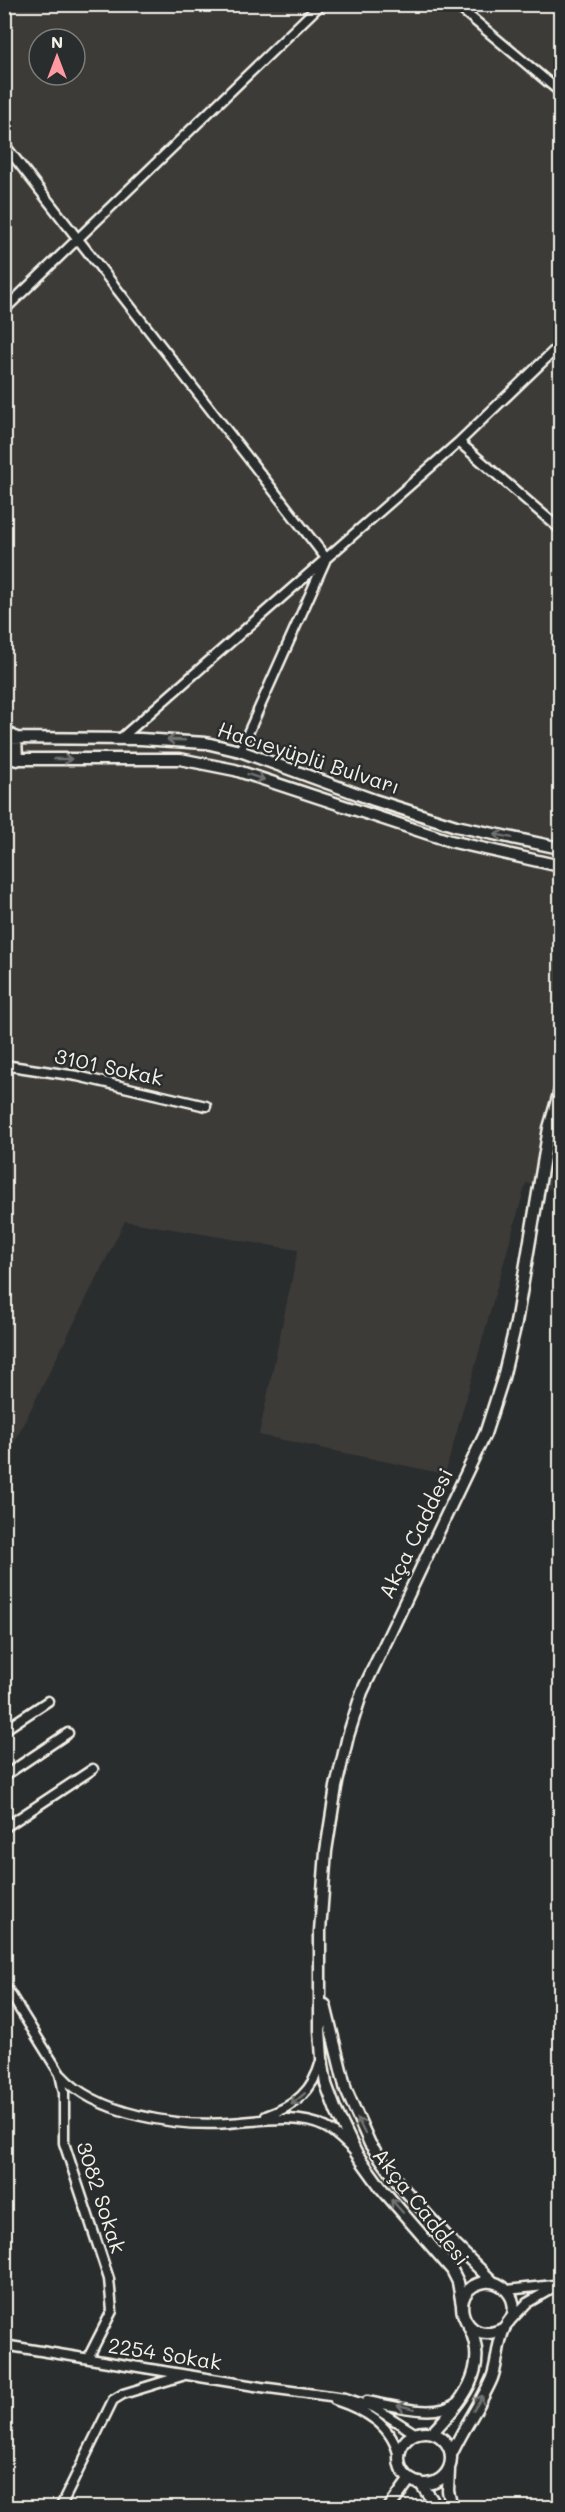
<svg xmlns="http://www.w3.org/2000/svg" width="565" height="2512" font-family="Mali,sans-serif">
	<rect width="100%" height="100%" fill="#2a2d2e"/>
	<filter id="ink" filterUnits="userSpaceOnUse"><feTurbulence type="fractalNoise" baseFrequency=".0167" numOctaves="2"/><feDisplacementMap in="SourceGraphic" scale="12" xChannelSelector="R" yChannelSelector="G"/><feConvolveMatrix kernelMatrix="1 2 1 2 8 2 1 2 1" color-interpolation-filters="sRGB"/></filter>
	<g filter="url(#ink)">
		<!-- built -->
		<path fill="#3d3b38" fill-rule="evenodd" d="M 5,5 L 560,5 L 560,1191 L 526,1183 L 445,1474 L 259,1435 L 298,1250 L 125,1221 L 5,1461 ZM 39,39 L 75,39 L 75,75 L 39,75 Z"/>
		<g fill="none" stroke-linecap="round" stroke-linejoin="round">
			<!-- minor casing -->
			<g stroke="#f4f1e8" stroke-width="13">
				<path id="minor" d="M 455,4 L 560,92
					M 4,144 L 326,558
					M 4,310 L 321,4
					M 459,442 L 560,529
					M 120,739 L 459,442 L 560,345
					M 240,751 L 325,561
					M 4,1065 L 77,1076 L 206,1106
					M 4,1730 L 48,1701
					M 4,1776 L 68,1733
					M 4,1828 L 93,1769
					M 4,1984 L 60,2074 L 64,2093 L 64,2143 L 109,2279 L 112,2311 L 88,2358
					M 61,2075 C 97,2115 177,2127 229,2123 C 258,2121 298,2113 325,2127 C 336,2132 344,2142 353,2150
					M 266,2116 C 295,2106 313,2091 321,2061
					M 507,2290 L 554,2285
					M 512,2319 L 527,2303 L 560,2284
					M 4,2345 L 261,2387 L 345,2398 L 375,2408 L 416,2434
					M 335,2400 C 365,2410 393,2425 399,2458
					M 367,2401 C 392,2405 435,2419 456,2403
					M 60,2508 L 113,2400 L 123,2394 L 182,2376"/>
			</g>
			<!-- tertiary casing -->
			<g stroke="#f4f1e8" stroke-width="15">
				<path id="tertiary" d="M 4,730 L 16,738 L 17,760
					M 4,738 L 140,739 L 206,743 L 240,751 L 374,800 L 456,826 L 560,848
					M 4,759 L 180,759 L 235,770 L 450,841 L 560,866
					M 325,2005 L 346,2090 L 370,2144 L 400,2185 L 451,2241 L 493,2282
					M 462,2305 L 458,2282 L 452,2270 L 382,2189 L 356,2153 L 336,2111 L 326,2084 L 322,2058 L 320,2030 L 320,1931 L 326,1851 L 336,1787 L 348,1736 L 362,1692 L 485,1434 L 503,1378 L 516,1323 L 549,1128 L 560,1090
					M399 2458a26 26 0 1 1 52 0a26 26 0 1 1-52 0Z
					M 432,2433 C 460,2403 491,2370 469,2327
					M 451,2455 C 463,2428 481,2404 492,2378 C 498,2362 497,2344 504,2329 C 506,2324 511,2320 513,2314 C 517,2297 502,2280 485,2282 C 444,2288 463,2351 504,2328
					M 449,2470 L 448,2491 L 452,2508
					M 420,2483 L 438,2508
					M 389,2508 L 410,2479"/>
			</g>
			<!-- minor -->
			<use href="#minor" stroke="#2a2d2e" stroke-width="8"/>
			<!-- tertiary -->
			<use href="#tertiary" stroke="#2a2d2e" stroke-width="10"/>
		</g>
		<!-- one-way arrows -->
		<defs><path id="oneway-shaft" d="M-6 0H5M1.5-3L5.5 0L1.5 3" fill="none" stroke-width="1.6" stroke-linecap="round" stroke-linejoin="round" transform="scale(1.5)"/></defs>
		<g stroke="#71726f">
			<use href="#oneway-shaft" transform="translate(176 740) rotate(-178)"/>
			<use href="#oneway-shaft" transform="translate(63 759)"/>
			<use href="#oneway-shaft" transform="translate(256 777) rotate(19)"/>
			<use href="#oneway-shaft" transform="translate(503 836) rotate(-168)"/>
			<use href="#oneway-shaft" transform="translate(298 2099) rotate(140)"/>
			<use href="#oneway-shaft" transform="translate(361 2126) rotate(-116)"/>
			<use href="#oneway-shaft" transform="translate(397 2206) rotate(-132)"/>
			<use href="#oneway-shaft" transform="translate(478 2403) rotate(-59)"/>
			<use href="#oneway-shaft" transform="translate(406 2407) rotate(-168)"/>
		</g>
	</g>
	<g text-anchor="middle" dominant-baseline="central" stroke-width="5" stroke-linejoin="round" paint-order="stroke">
		<!-- street labels -->
		<g font-size="21" fill="#f4f1e8" stroke="#2a2d2e">
			<text transform="translate(309 757) rotate(18)">Hacıeyüplü Bulvarı</text>
			<text transform="translate(109 1066) rotate(12)">3101 Sokak</text>
			<text transform="translate(415 1533) rotate(-64)">Akça Caddesi</text>
			<text transform="translate(102 2197) rotate(72)">3082 Sokak</text>
			<text transform="translate(422 2206) rotate(52)">Akça Caddesi</text>
			<text transform="translate(165 2353) rotate(9)">2254 Sokak</text>
		</g>
	</g>
	<!-- margin -->
	<rect width="565" height="2512" fill="none" stroke="#2a2d2e" stroke-width="24"/>
	<rect x="12" y="12" width="541" height="2488" fill="none" stroke="#f4f1e8" stroke-width="2" filter="url(#ink)"/>
	<!-- north arrow -->
	<g transform="translate(57 57)"><circle r="28" fill="#2a2d2e" stroke="#7b7b78" stroke-width="1.5"/>
	<path d="M0-4.5L10 22L0 15L-10 22Z" fill="#ff9aa2"/>
	<text y="-9" font-size="16" font-weight="bold" text-anchor="middle" fill="#f4f1e8">N</text>
	</g>
</svg>
